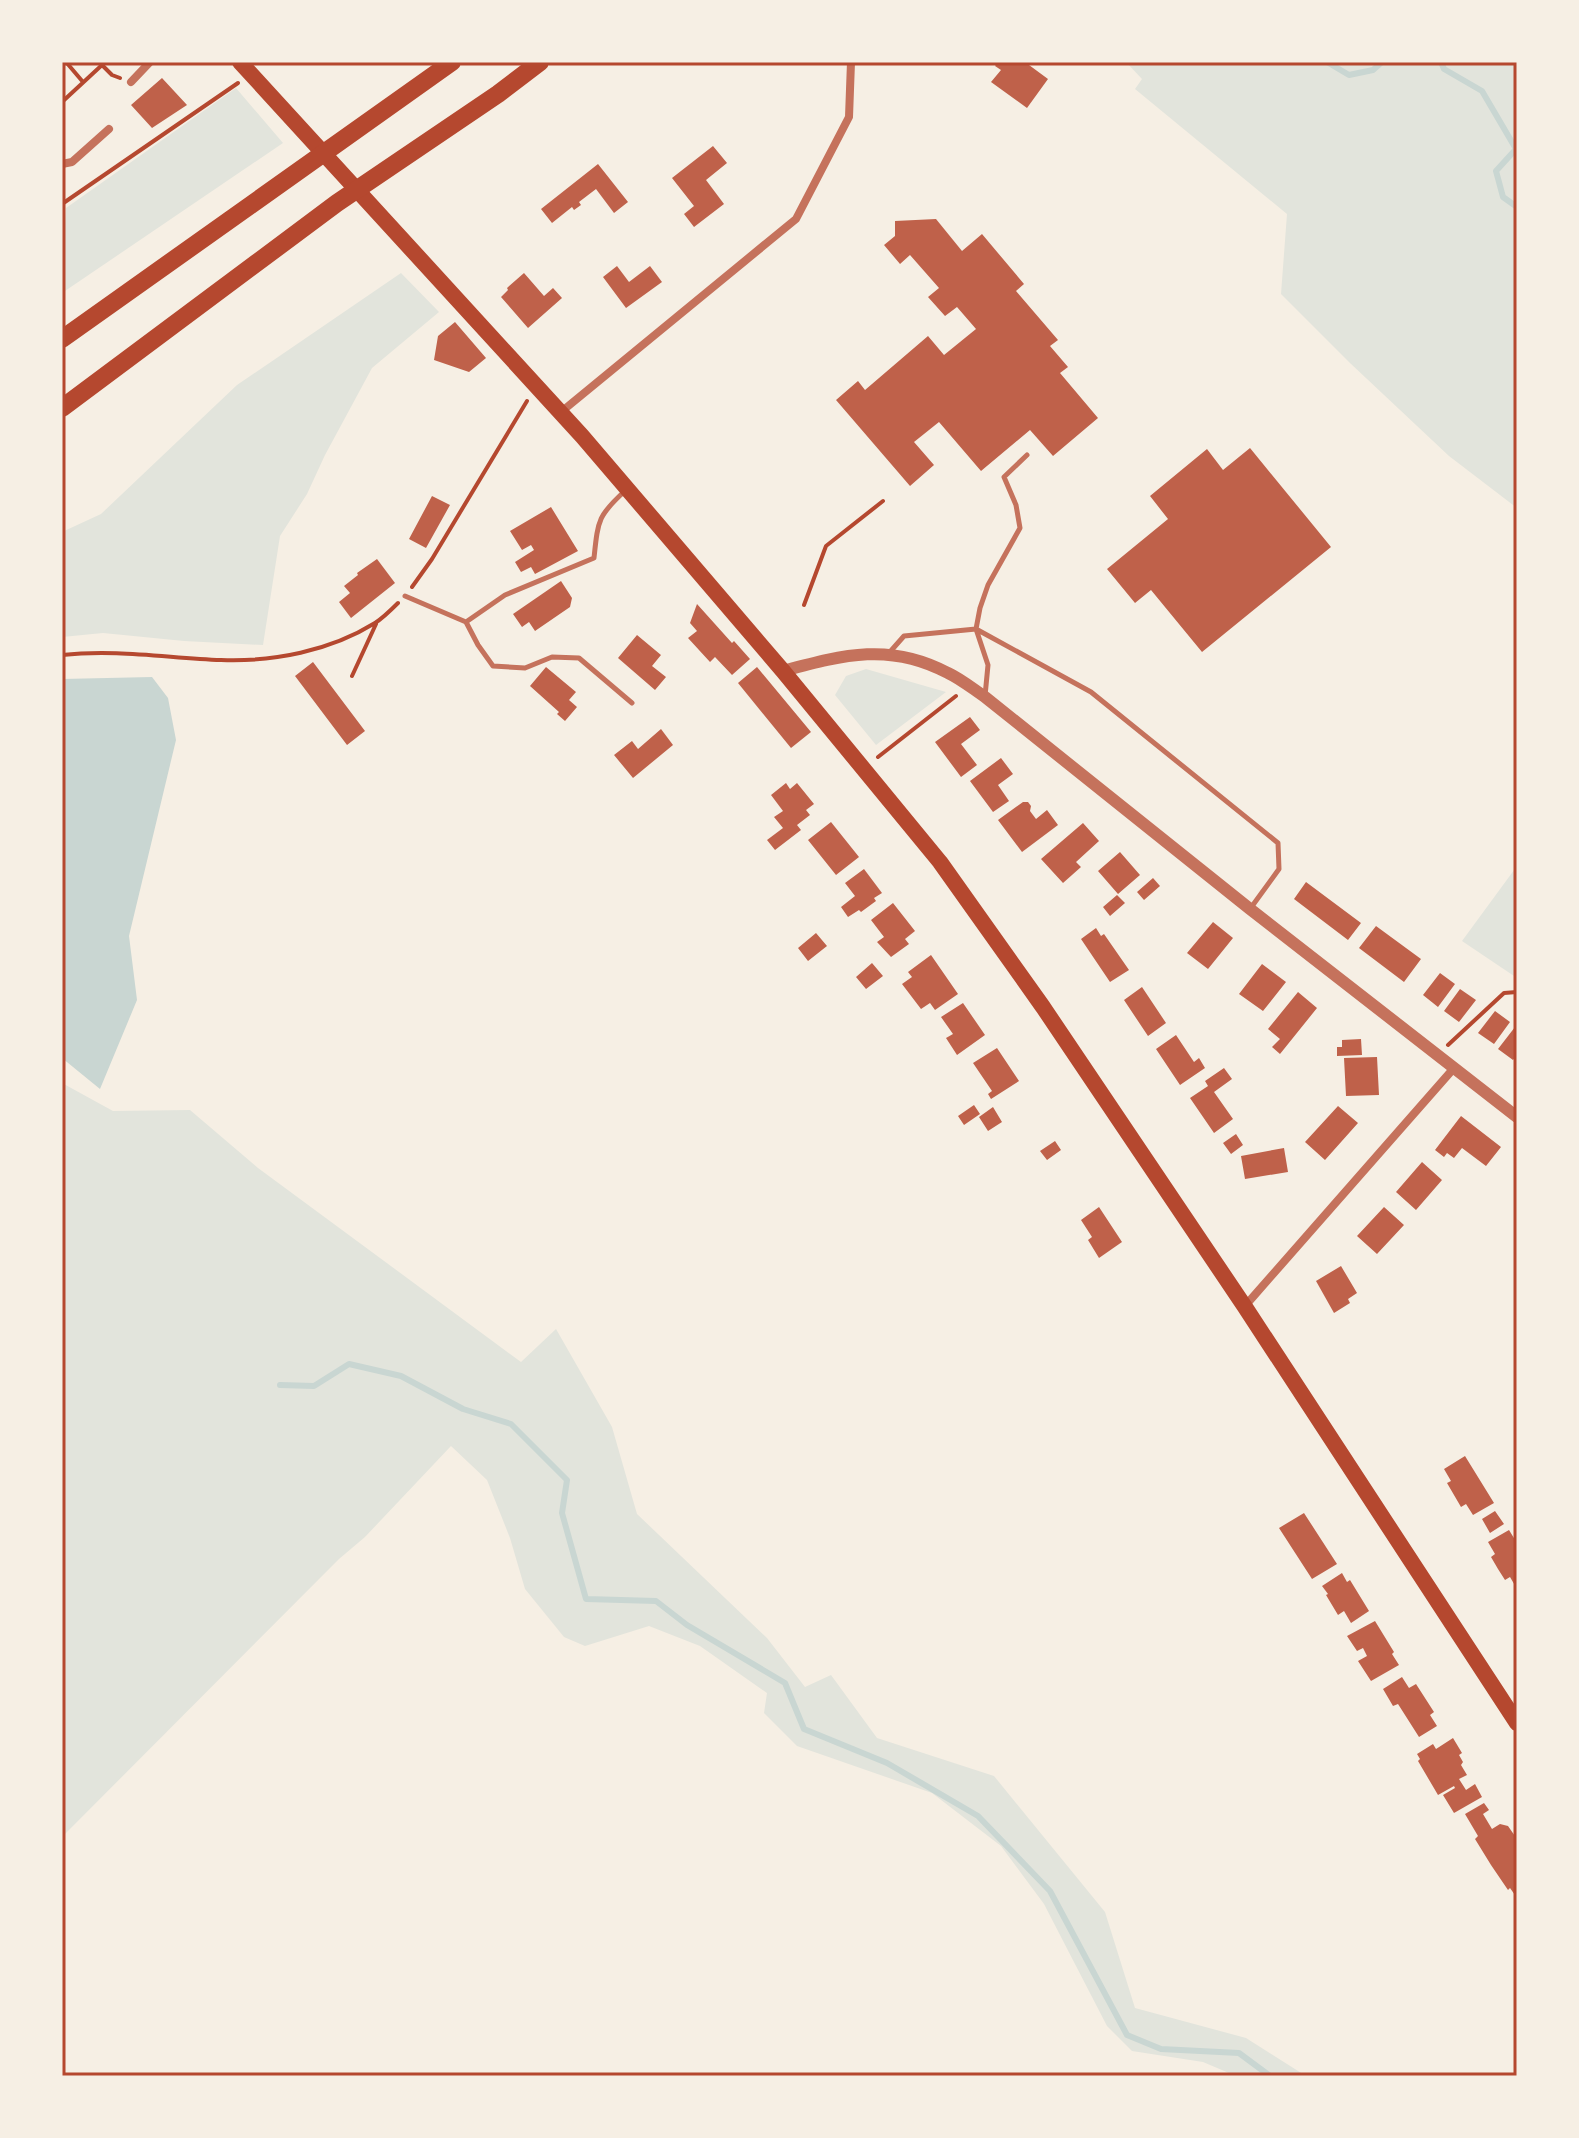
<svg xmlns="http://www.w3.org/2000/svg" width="1579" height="2138" font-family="Quicksand,sans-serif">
	<rect width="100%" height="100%" fill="#f6efe4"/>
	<!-- green -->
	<path fill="#e2e4dc" d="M 1126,62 L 1517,62 L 1517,508 L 1449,456 L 1350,363 L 1281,294 L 1287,214 L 1135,89 L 1142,79 Z
		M 236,88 L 283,143 L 62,293 L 62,227 L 65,224 L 66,208 Z
		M 401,273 L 439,312 L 372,368 L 325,455 L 307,494 L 280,536 L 263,645 L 184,641 L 103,633 L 62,637 L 62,532 L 101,514 L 237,385 Z
		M 866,669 L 946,692 L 876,745 L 835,695 L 846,676 Z
		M 1517,866 L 1517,978 L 1462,941 Z
		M 62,1083 L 113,1111 L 190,1110 L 258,1168 L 521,1362 L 556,1329 L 612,1427 L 637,1514 L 767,1638 L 805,1687 L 831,1675 L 877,1738 L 994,1776 L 1105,1912 L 1135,2008 L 1246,2038 L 1306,2076 L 1236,2076 L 1203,2062 L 1132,2051 L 1107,2026 L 1044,1904 L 1001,1846 L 932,1793 L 797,1746 L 764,1713 L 767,1693 L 700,1646 L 649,1626 L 585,1646 L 564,1637 L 525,1589 L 510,1538 L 487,1480 L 451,1446 L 365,1537 L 339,1559 L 62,1837 Z"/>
	<!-- water -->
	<path fill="#c9d6d2" d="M 152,677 L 168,698 L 176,740 L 129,936 L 137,1000 L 100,1089 L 62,1058 L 62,679 Z"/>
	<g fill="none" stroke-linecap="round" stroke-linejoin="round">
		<!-- stream -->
		<path stroke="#c9d6d2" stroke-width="6" d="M 1327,62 L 1349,75 L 1373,70 L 1382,62
			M 1441,62 L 1444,69 L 1482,91 L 1516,149 L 1496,171 L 1503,197 L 1517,207
			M 280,1385 L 314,1386 L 349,1364 L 401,1376 L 463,1409 L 511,1424 L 567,1480 L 562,1513 L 586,1599 L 656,1601 L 687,1625 L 785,1683 L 804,1729 L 887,1763 L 978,1816 L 1050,1891 L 1127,2035 L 1161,2049 L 1239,2053 L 1270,2076"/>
	</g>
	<!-- building -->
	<path fill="#bf614a" d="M 998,62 L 1030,62 L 1029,65 L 1048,79 L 1027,108 L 991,82 L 1001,70 L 995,66 Z
		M 162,78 L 187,105 L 152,128 L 131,105 Z
		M 713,146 L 727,163 L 706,180 L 724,204 L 694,227 L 684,214 L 694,206 L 672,178 Z
		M 598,164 L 628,202 L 614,213 L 596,189 L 579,202 L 581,205 L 574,210 L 572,207 L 552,223 L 541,209 Z
		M 936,219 L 962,251 L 982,234 L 1024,284 L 1016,291 L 1058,340 L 1050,346 L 1068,367 L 1060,373 L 1098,418 L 1053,456 L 1030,430 L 981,471 L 939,422 L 914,442 L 934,465 L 910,486 L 836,400 L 858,381 L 865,390 L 928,336 L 944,355 L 976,329 L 957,307 L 945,316 L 928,297 L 939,288 L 910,255 L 900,264 L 884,245 L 895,236 L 895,221 Z
		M 617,266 L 629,282 L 650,266 L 662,282 L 626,308 L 603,277 Z
		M 524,273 L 544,296 L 553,288 L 562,298 L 528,328 L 501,297 L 508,290 L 507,288 Z
		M 455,322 L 486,358 L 469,372 L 434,360 L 438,336 Z
		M 1250,448 L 1331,547 L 1202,652 L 1151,590 L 1135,603 L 1107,569 L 1168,519 L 1150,496 L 1207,449 L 1223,470 Z
		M 432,496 L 450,505 L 426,548 L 409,539 Z
		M 551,507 L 578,551 L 535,574 L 531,567 L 521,572 L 515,562 L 534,550 L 531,545 L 522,550 L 510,531 Z
		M 377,559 L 395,583 L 351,618 L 339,602 L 350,593 L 344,586 L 358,575 L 357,573 Z
		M 561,581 L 572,598 L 570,607 L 535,631 L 529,622 L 522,627 L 513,614 Z
		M 697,604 L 732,643 L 734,641 L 750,659 L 732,675 L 715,657 L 710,662 L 688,638 L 697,631 L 690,623 Z
		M 637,635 L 661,655 L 652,666 L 666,677 L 655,690 L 618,658 Z
		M 313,662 L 365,731 L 347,745 L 295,676 Z
		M 546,667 L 576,692 L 569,700 L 577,707 L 565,721 L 557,714 L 559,712 L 530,686 Z
		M 757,667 L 811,732 L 791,748 L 738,683 Z
		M 970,717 L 980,730 L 961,744 L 977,765 L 961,777 L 935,742 Z
		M 661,729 L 673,745 L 633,778 L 614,755 L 632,741 L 638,749 Z
		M 1001,758 L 1013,774 L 998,785 L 1009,801 L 993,812 L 970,781 Z
		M 786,783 L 790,789 L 797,783 L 814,804 L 806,810 L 810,815 L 797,825 L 801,830 L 775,850 L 767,840 L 783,828 L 774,817 L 783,811 L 771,795 Z
		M 1023,802 L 1028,802 L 1031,806 L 1030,811 L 1036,819 L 1047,810 L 1058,825 L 1022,852 L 998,820 Z
		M 831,822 L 859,857 L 836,875 L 808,840 Z
		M 1083,823 L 1099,841 L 1076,862 L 1081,867 L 1063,883 L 1041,859 Z
		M 1120,852 L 1140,875 L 1118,894 L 1098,871 Z
		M 864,869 L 882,893 L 874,898 L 876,901 L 861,912 L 859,910 L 848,917 L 841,907 L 855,896 L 845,883 Z
		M 1153,878 L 1160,886 L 1144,900 L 1137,892 Z
		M 1306,882 L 1361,923 L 1348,940 L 1294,899 Z
		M 1117,895 L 1125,903 L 1110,916 L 1103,907 Z
		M 893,903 L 915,931 L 905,939 L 909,944 L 891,957 L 877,942 L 884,937 L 871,920 Z
		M 1213,922 L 1233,938 L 1208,969 L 1187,953 Z
		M 1376,926 L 1421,959 L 1404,982 L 1359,948 Z
		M 1096,928 L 1101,936 L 1104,934 L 1129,970 L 1110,982 L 1081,939 Z
		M 816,933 L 827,946 L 808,961 L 798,948 Z
		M 931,955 L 958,994 L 935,1010 L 930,1003 L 921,1009 L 902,984 L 912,977 L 908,972 Z
		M 872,963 L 883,976 L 866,989 L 856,977 Z
		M 1262,964 L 1286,982 L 1263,1011 L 1239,994 Z
		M 1440,973 L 1455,984 L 1438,1007 L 1423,995 Z
		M 1142,987 L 1166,1023 L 1148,1036 L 1124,1000 Z
		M 1460,989 L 1476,1000 L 1459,1022 L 1444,1011 Z
		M 1298,992 L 1317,1008 L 1280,1054 L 1272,1047 L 1280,1039 L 1268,1029 Z
		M 963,1003 L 985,1035 L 957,1055 L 946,1038 L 953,1034 L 941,1017 Z
		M 1495,1011 L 1510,1022 L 1494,1044 L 1478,1033 Z
		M 1515,1027 L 1517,1028 L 1517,1055 L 1513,1060 L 1498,1049 Z
		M 1176,1035 L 1194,1062 L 1199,1058 L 1205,1068 L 1180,1085 L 1156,1049 Z
		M 1361,1039 L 1362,1055 L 1337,1056 L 1337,1047 L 1342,1047 L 1342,1040 Z
		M 997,1048 L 1019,1081 L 991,1099 L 988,1094 L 992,1091 L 973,1063 Z
		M 1377,1057 L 1379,1095 L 1346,1096 L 1344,1058 Z
		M 1224,1068 L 1232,1079 L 1214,1092 L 1233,1119 L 1214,1133 L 1190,1098 L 1208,1086 L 1205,1081 Z
		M 974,1105 L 980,1114 L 964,1125 L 958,1116 Z
		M 1338,1106 L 1358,1123 L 1325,1160 L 1305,1142 Z
		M 993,1107 L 1002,1122 L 988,1131 L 979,1117 Z
		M 1461,1116 L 1501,1147 L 1486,1166 L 1462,1148 L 1454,1158 L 1447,1153 L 1444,1157 L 1435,1150 Z
		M 1236,1134 L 1243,1145 L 1231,1154 L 1223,1143 Z
		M 1055,1141 L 1061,1150 L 1047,1160 L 1040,1151 Z
		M 1284,1148 L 1288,1172 L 1245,1179 L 1241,1156 Z
		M 1422,1162 L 1442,1180 L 1416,1210 L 1396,1192 Z
		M 1099,1207 L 1122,1242 L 1099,1258 L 1088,1240 L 1092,1237 L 1081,1220 Z
		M 1384,1207 L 1404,1225 L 1377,1254 L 1357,1236 Z
		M 1341,1266 L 1357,1293 L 1348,1299 L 1350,1303 L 1334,1313 L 1316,1281 Z
		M 1465,1456 L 1494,1503 L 1473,1515 L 1466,1504 L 1461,1507 L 1447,1483 L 1451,1481 L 1444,1469 Z
		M 1495,1511 L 1504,1524 L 1490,1533 L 1482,1519 Z
		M 1304,1513 L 1337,1564 L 1312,1579 L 1279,1528 Z
		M 1509,1530 L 1517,1543 L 1517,1589 L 1510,1577 L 1505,1580 L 1498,1569 L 1491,1557 L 1495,1554 L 1488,1542 Z
		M 1342,1573 L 1347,1582 L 1350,1580 L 1369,1611 L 1351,1623 L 1344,1611 L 1338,1615 L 1326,1595 L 1328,1594 L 1322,1586 Z
		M 1375,1621 L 1394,1652 L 1392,1654 L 1399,1665 L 1371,1681 L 1358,1661 L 1367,1656 L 1363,1648 L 1357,1651 L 1347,1636 Z
		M 1402,1677 L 1409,1688 L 1416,1684 L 1434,1712 L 1430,1715 L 1437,1726 L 1419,1737 L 1398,1704 L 1393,1706 L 1383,1689 Z
		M 1453,1738 L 1462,1753 L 1459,1755 L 1463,1762 L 1461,1765 L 1467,1775 L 1459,1779 L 1466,1790 L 1475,1784 L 1482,1797 L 1454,1813 L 1443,1795 L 1455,1788 L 1454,1786 L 1438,1795 L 1418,1761 L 1420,1759 L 1417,1754 L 1433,1744 L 1436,1749 Z
		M 1484,1803 L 1489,1810 L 1483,1814 L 1492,1829 L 1500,1824 L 1508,1826 L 1517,1839 L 1517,1898 L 1510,1888 L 1508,1890 L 1491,1865 L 1475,1839 L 1478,1836 L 1465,1814 Z"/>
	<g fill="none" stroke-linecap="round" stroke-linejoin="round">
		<!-- path -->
		<path stroke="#b5482f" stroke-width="4" d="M 66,62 L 83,82
			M 62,102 L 102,65 L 112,75 L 120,78
			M 62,204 L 238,83
			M 412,587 L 432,559 L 527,401
			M 804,605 L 826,546 L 883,501
			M 62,655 C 116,649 168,658 221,660 C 273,662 330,651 375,623 C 383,618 391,610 398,603
			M 352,676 L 376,624
			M 878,757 L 956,696
			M 1448,1045 L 1504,993 L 1517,992"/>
		<!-- service -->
		<path stroke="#c5725c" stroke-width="5" d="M 405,596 L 466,622 L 478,645 L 493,666 L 525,668 L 552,657 L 579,658 L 632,703
			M 466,622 L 505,595 L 594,558 C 598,520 598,515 626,490
			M 889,653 L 904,636 L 976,629 L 1091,692 L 1278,843 L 1279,869 L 1250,909
			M 985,696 L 988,665 L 976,629 L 980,608 L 988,585 L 1020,528 L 1016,505 L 1004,477 L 1027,455"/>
		<!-- minor -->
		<path stroke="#c5725c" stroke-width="8" d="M 131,82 L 150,62
			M 62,164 L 72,162 L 109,129
			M 561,412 L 796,219 L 849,117 L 851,62
			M 1245,1306 L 1454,1068"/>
		<!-- tertiary -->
		<path stroke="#c5725c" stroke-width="12" d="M 783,671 C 843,655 890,642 948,673 C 961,679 973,689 985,697 L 1250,909 L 1517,1117"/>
		<!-- primary -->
		<path stroke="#b5482f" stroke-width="16" d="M 240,62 L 582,436 L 783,671 L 940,862 L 1043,1007 L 1245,1307 L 1517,1723"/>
		<!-- motorway -->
		<path stroke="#b5482f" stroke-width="18" d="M 62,339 L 452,62
			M 62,408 L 337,203 L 498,94 L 540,62"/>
	</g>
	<!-- border -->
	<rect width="1579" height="2138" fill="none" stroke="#f6efe4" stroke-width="128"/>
	<rect x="64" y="64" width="1451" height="2010" fill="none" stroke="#b5482f" stroke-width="3"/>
</svg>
